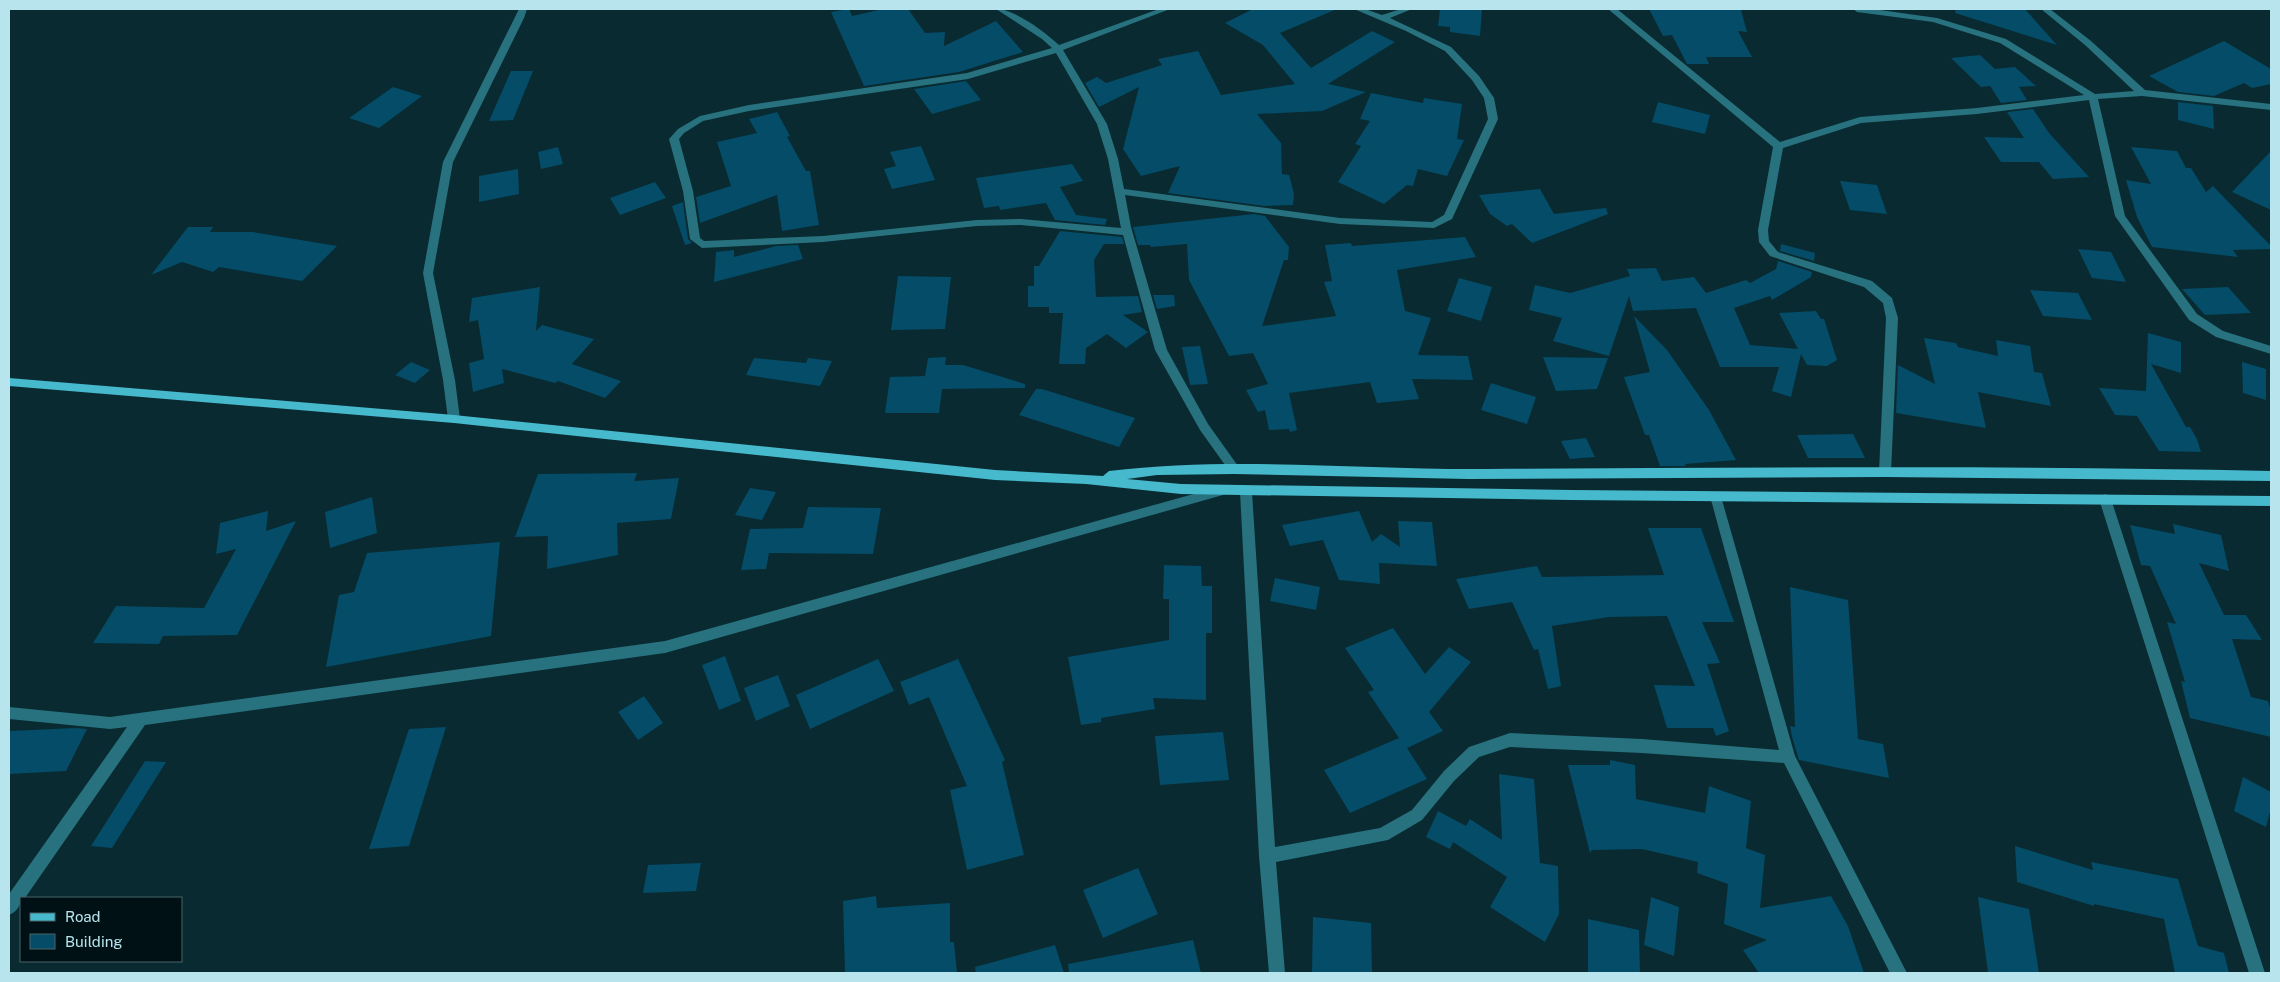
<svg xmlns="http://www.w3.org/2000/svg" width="2280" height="982" font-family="'Public Sans',sans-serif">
	<rect width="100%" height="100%" fill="#092a30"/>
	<!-- building -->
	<path fill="#044c67" d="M 849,9 L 852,16 L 883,9 L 908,9 L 925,33 L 945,32 L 944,46 L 996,21 L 1023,52 L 959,72 L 864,86 L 831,12 Z
		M 1253,9 L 1337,9 L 1280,33 L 1311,68 L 1372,31 L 1395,42 L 1328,84 L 1366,92 L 1322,111 L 1257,114 L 1281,143 L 1282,174 L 1289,175 L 1294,194 L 1293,205 L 1264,206 L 1168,193 L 1180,166 L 1141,176 L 1123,149 L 1139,87 L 1099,107 L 1085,83 L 1097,77 L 1106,83 L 1162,65 L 1158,59 L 1198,51 L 1221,95 L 1295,84 L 1263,45 L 1225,23 Z
		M 1440,9 L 1482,9 L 1480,36 L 1450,32 L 1450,27 L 1438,26 Z
		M 1649,9 L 1741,10 L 1747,32 L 1738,31 L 1752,57 L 1706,57 L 1709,64 L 1687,64 L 1672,35 L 1663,36 Z
		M 1956,9 L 2025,9 L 2057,45 L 1955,13 Z
		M 2224,41 L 2271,69 L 2271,84 L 2252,88 L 2244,83 L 2214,96 L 2178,92 L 2149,76 Z
		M 1980,55 L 1995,69 L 2015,67 L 2036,86 L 2019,87 L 2027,100 L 2001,103 L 1990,86 L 1981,87 L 1951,58 Z
		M 511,71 L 533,71 L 513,120 L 489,121 Z
		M 966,81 L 981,100 L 932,114 L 914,89 Z
		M 393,87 L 422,96 L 379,128 L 349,118 Z
		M 1371,93 L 1423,103 L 1424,98 L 1462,104 L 1457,139 L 1464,140 L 1447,176 L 1418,169 L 1413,186 L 1407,185 L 1384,204 L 1338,182 L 1361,146 L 1355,144 L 1370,121 L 1360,119 Z
		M 1658,102 L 1710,115 L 1705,134 L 1652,122 Z
		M 2178,102 L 2213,106 L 2214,129 L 2178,120 Z
		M 2033,109 L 2049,133 L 2089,177 L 2053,179 L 2039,162 L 2001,162 L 1984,137 L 2024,138 L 2007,112 Z
		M 777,112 L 790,136 L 787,137 L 806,171 L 810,171 L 819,225 L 782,231 L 777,195 L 700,223 L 696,197 L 731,186 L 717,142 L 757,133 L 749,119 Z
		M 921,146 L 935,180 L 892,189 L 884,169 L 896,166 L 890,152 Z
		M 558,147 L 563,164 L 541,169 L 538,152 Z
		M 2131,147 L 2177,151 L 2186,168 L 2191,168 L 2206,192 L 2213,186 L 2271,246 L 2271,249 L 2233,250 L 2238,257 L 2152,247 L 2137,217 L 2126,180 L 2151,184 Z
		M 2271,151 L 2271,210 L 2232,192 Z
		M 1072,164 L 1083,181 L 1060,187 L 1076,215 L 1107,219 L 1105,225 L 1055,220 L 1046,203 L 1000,210 L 999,206 L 984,208 L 976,178 Z
		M 518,169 L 519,194 L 479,202 L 479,176 Z
		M 1840,181 L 1877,185 L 1887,214 L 1850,210 Z
		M 655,182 L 666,198 L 620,215 L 610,198 Z
		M 1540,189 L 1554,214 L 1606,208 L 1608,214 L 1532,243 L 1512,224 L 1507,226 L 1490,214 L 1479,195 Z
		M 683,202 L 688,239 L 692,243 L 685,245 L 672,206 Z
		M 1254,214 L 1265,216 L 1289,247 L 1288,260 L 1284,260 L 1262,326 L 1336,316 L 1324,282 L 1332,281 L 1325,245 L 1351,243 L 1352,246 L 1465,237 L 1476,257 L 1397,270 L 1405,311 L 1431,318 L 1418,355 L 1468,356 L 1473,380 L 1412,379 L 1419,399 L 1377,403 L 1370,382 L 1289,393 L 1297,430 L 1290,432 L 1289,429 L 1269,430 L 1265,410 L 1258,412 L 1246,390 L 1268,384 L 1253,353 L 1229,356 L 1189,280 L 1187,244 L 1151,247 L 1150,245 L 1138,245 L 1133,227 Z
		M 188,227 L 213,227 L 210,232 L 253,232 L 337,246 L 302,281 L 219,267 L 213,272 L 182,262 L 151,275 Z
		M 1060,231 L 1122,237 L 1124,244 L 1104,244 L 1094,260 L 1096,297 L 1138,296 L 1142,312 L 1123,315 L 1148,332 L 1126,348 L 1107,334 L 1086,348 L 1085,364 L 1059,364 L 1063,313 L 1049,313 L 1049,307 L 1028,307 L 1028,286 L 1034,286 L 1034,266 L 1039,266 Z
		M 1781,244 L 1815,253 L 1814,261 L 1780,251 Z
		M 798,245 L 803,259 L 714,282 L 716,252 L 734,250 L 734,257 L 776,246 Z
		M 2078,249 L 2111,252 L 2126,282 L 2092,278 Z
		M 1778,261 L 1812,272 L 1811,277 L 1772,300 L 1770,296 L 1734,308 L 1750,345 L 1798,349 L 1779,313 L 1816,311 L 1821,319 L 1824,319 L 1837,360 L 1827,366 L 1807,365 L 1801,354 L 1791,397 L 1772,391 L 1779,367 L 1720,367 L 1696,308 L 1633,311 L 1629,296 L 1609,356 L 1553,341 L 1562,318 L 1529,310 L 1535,285 L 1570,293 L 1630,276 L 1627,269 L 1656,268 L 1662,281 L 1694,277 L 1706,293 L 1746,280 L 1750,283 L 1776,269 Z
		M 898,276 L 951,277 L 945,329 L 891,330 Z
		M 1459,278 L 1492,287 L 1481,321 L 1447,311 Z
		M 540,287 L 536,331 L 542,325 L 594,339 L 572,364 L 621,381 L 605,398 L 558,381 L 555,383 L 502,369 L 504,383 L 473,392 L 469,363 L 484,359 L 478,320 L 469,322 L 472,298 Z
		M 2228,287 L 2251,313 L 2205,315 L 2182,289 Z
		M 2030,290 L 2078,293 L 2092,320 L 2043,316 Z
		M 1153,295 L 1174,295 L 1175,306 L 1157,309 Z
		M 1634,316 L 1667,350 L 1709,410 L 1736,460 L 1685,464 L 1686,466 L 1660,466 L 1649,435 L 1645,435 L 1624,377 L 1650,372 Z
		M 2148,333 L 2181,342 L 2181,373 L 2151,364 L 2186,427 L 2190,427 L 2197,439 L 2201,452 L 2159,451 L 2137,416 L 2115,415 L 2099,388 L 2146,391 Z
		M 1924,338 L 1956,343 L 1958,347 L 1998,356 L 1996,340 L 2030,346 L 2034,372 L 2042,373 L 2051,406 L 1978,392 L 1986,428 L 1896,413 L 1898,365 L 1935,384 Z
		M 1200,346 L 1208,384 L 1190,385 L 1182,347 Z
		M 946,357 L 945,365 L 963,365 L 1025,384 L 1025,388 L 942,389 L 939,413 L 885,413 L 890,377 L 925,376 L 928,358 Z
		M 1543,357 L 1608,358 L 1597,389 L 1556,391 Z
		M 754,358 L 806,363 L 808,358 L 832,361 L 820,386 L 746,375 Z
		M 411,362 L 430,370 L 415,383 L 395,375 Z
		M 2242,362 L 2266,369 L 2266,400 L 2243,393 Z
		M 1491,383 L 1536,397 L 1527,424 L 1481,410 Z
		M 1036,389 L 1042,389 L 1135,418 L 1119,447 L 1019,415 Z
		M 1853,434 L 1865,458 L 1808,458 L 1797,435 Z
		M 1586,438 L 1595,457 L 1570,459 L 1561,441 Z
		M 637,473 L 634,481 L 679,478 L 671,519 L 617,523 L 618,555 L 547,569 L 548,536 L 515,537 L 538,474 Z
		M 750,488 L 776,492 L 762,520 L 735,515 Z
		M 372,497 L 377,533 L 330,548 L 325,512 Z
		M 808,507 L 881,508 L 873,554 L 769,553 L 766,569 L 741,570 L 750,529 L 803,528 Z
		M 268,511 L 266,531 L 296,521 L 237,635 L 163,636 L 159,644 L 93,643 L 116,606 L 204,608 L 236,549 L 216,554 L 220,523 Z
		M 1359,511 L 1372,542 L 1381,534 L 1400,547 L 1398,521 L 1432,522 L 1437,566 L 1379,563 L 1380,584 L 1339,580 L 1323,540 L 1290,546 L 1282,525 Z
		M 2173,524 L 2221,535 L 2229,571 L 2199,563 L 2224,615 L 2246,615 L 2262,640 L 2232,639 L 2251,697 L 2268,701 L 2271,711 L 2271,737 L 2190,718 L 2181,681 L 2185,682 L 2167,622 L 2176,624 L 2150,566 L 2141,565 L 2130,525 L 2175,534 Z
		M 1648,528 L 1701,528 L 1734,622 L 1702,622 L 1720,663 L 1707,664 L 1729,731 L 1716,736 L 1713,728 L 1667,728 L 1654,685 L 1695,686 L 1667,616 L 1609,617 L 1552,626 L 1561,686 L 1548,689 L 1538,649 L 1534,650 L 1512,602 L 1469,609 L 1456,579 L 1537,566 L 1542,577 L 1664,575 Z
		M 500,542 L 491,636 L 326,667 L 339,595 L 354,592 L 367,553 Z
		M 1164,565 L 1201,566 L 1202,586 L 1212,586 L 1212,633 L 1206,633 L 1206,700 L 1153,698 L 1155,709 L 1101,718 L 1101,722 L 1081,725 L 1068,657 L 1169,640 L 1169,599 L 1163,599 Z
		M 1275,578 L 1320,587 L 1316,610 L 1270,601 Z
		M 1790,587 L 1848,600 L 1858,739 L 1883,744 L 1889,778 L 1799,760 L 1792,737 L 1790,726 L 1795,727 Z
		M 1393,628 L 1425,674 L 1449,647 L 1471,662 L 1429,712 L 1443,731 L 1407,748 L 1427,779 L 1350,813 L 1324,770 L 1399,738 L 1368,692 L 1374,690 L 1345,648 Z
		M 725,656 L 741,701 L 719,710 L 702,665 Z
		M 878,659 L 894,691 L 810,729 L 796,695 Z
		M 958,659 L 1005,760 L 1002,762 L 1024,855 L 967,870 L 950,790 L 967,786 L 929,697 L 909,705 L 900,682 Z
		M 778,675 L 790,706 L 756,721 L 744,688 Z
		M 644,696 L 663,723 L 638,740 L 618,712 Z
		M 446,727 L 409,846 L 369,849 L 409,729 Z
		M 76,728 L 87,729 L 66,771 L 9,774 L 9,731 Z
		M 1223,732 L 1229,780 L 1160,785 L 1155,736 Z
		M 1610,760 L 1635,765 L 1636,799 L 1705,813 L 1709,786 L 1751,801 L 1746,848 L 1765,855 L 1760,908 L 1831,896 L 1848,926 L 1864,973 L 1759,973 L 1743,950 L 1767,940 L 1724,924 L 1728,884 L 1697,873 L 1698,862 L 1642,849 L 1592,850 L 1590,853 L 1568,765 L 1610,765 Z
		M 145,761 L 166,762 L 112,848 L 91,846 Z
		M 1499,774 L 1534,779 L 1540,863 L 1558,866 L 1559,914 L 1545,942 L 1490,907 L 1507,877 L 1453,842 L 1450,849 L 1426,837 L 1438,811 L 1466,826 L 1470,819 L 1502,840 Z
		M 2243,777 L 2271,792 L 2271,808 L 2266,827 L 2234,811 Z
		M 2015,846 L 2093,870 L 2091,862 L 2178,879 L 2198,946 L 2224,953 L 2229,973 L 2175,973 L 2164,919 L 2094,904 L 2094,906 L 2017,882 Z
		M 701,863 L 696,891 L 643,893 L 648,865 Z
		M 1138,868 L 1158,914 L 1103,938 L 1083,890 Z
		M 876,896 L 877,908 L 950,903 L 950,942 L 954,942 L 957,973 L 845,973 L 843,901 Z
		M 1651,897 L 1679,907 L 1674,956 L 1644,945 Z
		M 1978,897 L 2029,909 L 2039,973 L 1988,973 Z
		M 1313,917 L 1371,923 L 1372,973 L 1312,973 Z
		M 1588,919 L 1639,930 L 1640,973 L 1588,973 Z
		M 1193,940 L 1201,973 L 1069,973 L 1068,964 Z
		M 1055,945 L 1064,973 L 976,973 L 975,967 Z"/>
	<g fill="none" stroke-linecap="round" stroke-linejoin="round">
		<!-- minor -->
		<path fill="#27727e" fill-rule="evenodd" d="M 519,9 L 527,9 L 524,18 L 453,162 L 433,273 L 455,380 L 460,419 L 454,423 L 448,419 L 443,380 L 423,273 L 443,162 Z
			M 996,9 C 1015,9 1045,32 1059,45 L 1159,9 L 1170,9 L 1063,50 L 1107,124 L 1118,159 L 1124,189 L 1340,218 L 1432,222 L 1444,215 L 1488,119 L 1484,98 L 1472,80 L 1445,51 L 1406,31 L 1354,9 L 1365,9 L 1382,15 L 1401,9 L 1412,9 L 1390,18 L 1451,47 L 1479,76 L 1494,98 L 1498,119 L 1452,219 L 1434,228 L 1340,224 L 1125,195 L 1131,227 L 1167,350 L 1208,424 L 1238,466 L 1240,469 L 1238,472 L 1230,472 L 1200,430 L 1155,350 L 1123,235 L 1021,225 L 977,226 L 823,242 L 702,248 L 690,239 L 683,191 L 669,139 L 678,129 L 700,116 L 749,105 L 967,73 L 1052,48 L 1042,39 ZM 1056,53 L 1097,124 L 1108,159 L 1121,228 L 1021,219 L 977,220 L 823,236 L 704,241 L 700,238 L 693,191 L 679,139 L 684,133 L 703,121 L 749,111 L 968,79 Z
			M 1608,9 L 1617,9 L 1780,142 L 1860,117 L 1977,108 L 2084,95 L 2000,43 L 1933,22 L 1857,12 L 1853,9 L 1873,9 L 1937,18 L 2006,39 L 2095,94 L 2134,91 L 2085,45 L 2041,9 L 2050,9 L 2091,41 L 2145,90 L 2271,104 L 2271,110 L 2142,96 L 2098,99 L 2125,216 L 2197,314 L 2223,331 L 2271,346 L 2271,354 L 2216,337 L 2189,320 L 2115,216 L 2089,100 L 1977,114 L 1861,123 L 1783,148 L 1768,230 L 1769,241 L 1778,252 L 1872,281 L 1892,298 L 1898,318 L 1891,472 L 1885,477 L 1881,475 L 1879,472 L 1886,318 L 1883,303 L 1864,287 L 1770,256 L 1759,242 L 1758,230 L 1773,147 Z
			M 1226,485 L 1230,487 L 1232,490 L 1230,493 L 665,653 L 145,725 L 25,898 L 21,898 C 21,906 16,912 9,915 L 9,894 L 127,727 L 110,729 L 9,719 L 9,707 L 110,717 L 665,641 Z
			M 1246,487 L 1250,489 L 1252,492 L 1275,847 L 1380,828 L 1412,810 L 1444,771 L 1469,747 L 1510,733 L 1642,739 L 1779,750 L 1710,496 L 1712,493 L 1720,493 L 1795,756 L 1907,973 L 1890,973 L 1784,763 L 1642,753 L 1510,747 L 1479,757 L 1454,781 L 1422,820 L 1388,840 L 1276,862 L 1285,973 L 1269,973 L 1259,856 L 1240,492 L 1242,489 Z
			M 2105,494 L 2109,496 L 2111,499 L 2265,973 L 2249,973 L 2099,499 L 2101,496 Z"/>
		<!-- major -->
		<path fill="#46b9cc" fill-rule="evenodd" d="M 9,378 L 454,415 L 995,470 L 1103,476 L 1109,471 C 1235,456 1362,470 1488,469 C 1749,468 2010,465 2271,471 L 2271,481 L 1885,477 L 1468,479 L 1234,474 L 1157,475 L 1127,479 L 1181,484 L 1571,490 L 2271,496 L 2271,506 L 1571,500 L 1181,494 L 1086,484 L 995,480 L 454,423 L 9,386 Z"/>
	</g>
	<!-- border -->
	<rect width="2280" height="982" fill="none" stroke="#b7e4ed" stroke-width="20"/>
	<!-- legend -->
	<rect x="20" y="897" width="162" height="65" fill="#001115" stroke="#49656b"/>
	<rect x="30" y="913" width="25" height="8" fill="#46b9cc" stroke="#49656b"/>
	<text x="65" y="922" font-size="15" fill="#b7e4ed">Road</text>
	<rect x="30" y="934" width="25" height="15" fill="#044c67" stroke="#49656b"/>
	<text x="65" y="947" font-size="15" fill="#b7e4ed">Building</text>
</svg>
